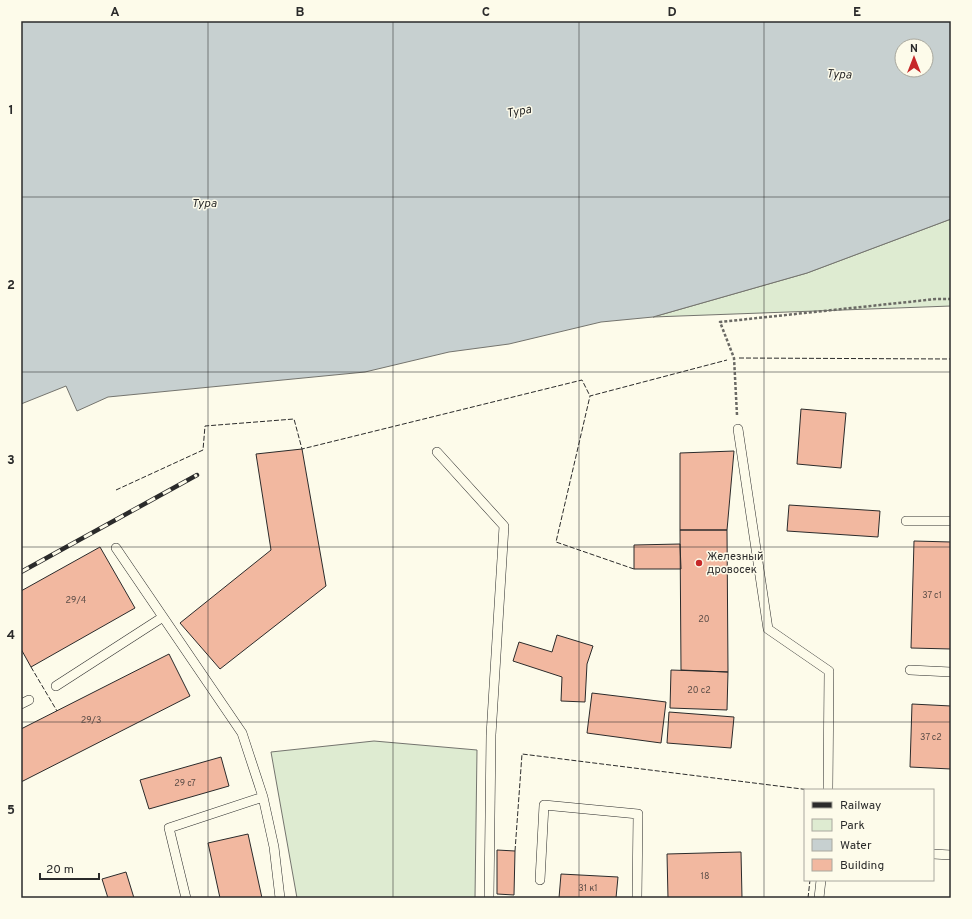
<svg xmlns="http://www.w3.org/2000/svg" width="972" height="919" font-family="Overpass,sans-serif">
	<rect width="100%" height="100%" fill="#fdfbea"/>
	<!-- green -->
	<path fill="#deebd1" stroke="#74746e" d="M 951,219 L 951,306 L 653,317 L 807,273 Z
		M 374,741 L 477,750 L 475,898 L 297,898 L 271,752 Z"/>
	<!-- water -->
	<path fill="#c7d0d0" stroke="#74746e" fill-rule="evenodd" d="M 21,21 L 951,21 L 951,219 L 807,273 L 653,317 L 601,322 L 509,344 L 449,352 L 365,372 L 108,397 L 77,411 L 66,386 L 21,404 ZM 902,46 L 926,46 L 926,70 L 902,70 Z"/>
	<!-- building -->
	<path fill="#f2b8a0" stroke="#2b2b2b" d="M 801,409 L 846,413 L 841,468 L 797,464 Z
		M 302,449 L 326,586 L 220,669 L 180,623 L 271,550 L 256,454 Z
		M 734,451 L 727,530 L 680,530 L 680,453 Z
		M 789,505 L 880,511 L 878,537 L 787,531 Z
		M 680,530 L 727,530 L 728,672 L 681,670 Z
		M 914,541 L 951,542 L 951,649 L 911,648 Z
		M 680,544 L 681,569 L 634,569 L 634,545 Z
		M 100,547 L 135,608 L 31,667 L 21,649 L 21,591 Z
		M 557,635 L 593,646 L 587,664 L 585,702 L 561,701 L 562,677 L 513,661 L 519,642 L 552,652 Z
		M 169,654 L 190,696 L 21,782 L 21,729 Z
		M 671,670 L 728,672 L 727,710 L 670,708 Z
		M 592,693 L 666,702 L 661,743 L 587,733 Z
		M 912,704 L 951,706 L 951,769 L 910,767 Z
		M 669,712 L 734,717 L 731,748 L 667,743 Z
		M 221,757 L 229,786 L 149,809 L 140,780 Z
		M 248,834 L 262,898 L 220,898 L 208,843 Z
		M 497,850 L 515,851 L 514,895 L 497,894 Z
		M 741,852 L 742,898 L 668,898 L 667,854 Z
		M 126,872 L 134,898 L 108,898 L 102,879 Z
		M 561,874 L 618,877 L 616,898 L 559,898 Z"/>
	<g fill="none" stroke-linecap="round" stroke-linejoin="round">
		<!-- service casing -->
		<g stroke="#2b2b2b" stroke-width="10">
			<path id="service" d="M 738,429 L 768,629 L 829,671 L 828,790
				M 437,452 L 504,526 L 491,735 L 489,898
				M 906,521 L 951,521
				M 116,548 L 242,733 L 263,797 L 274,847 L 280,898
				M 910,670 L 951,672
				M 56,686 L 163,617
				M 21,704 L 29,700
				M 933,854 L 951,855
				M 540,880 L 544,805 L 638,814 L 637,898
				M 186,898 L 169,828 L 263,797
				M 819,898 L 821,880"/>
		</g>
		<!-- path -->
		<path stroke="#6a6964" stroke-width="2.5" stroke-dasharray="3 2" stroke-linecap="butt" d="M 737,415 L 734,358 L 720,322 L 936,299 L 951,299"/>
		<!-- service -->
		<use href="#service" stroke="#fdfbea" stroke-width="9"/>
		<!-- rail casing -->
		<g stroke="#2b2b2b" stroke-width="4.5">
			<path id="rail" d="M 21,572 L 197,475"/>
		</g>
		<!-- rail -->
		<use href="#rail" stroke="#fdfbea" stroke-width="3" stroke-dasharray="9" stroke-linecap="butt"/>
		<!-- fence -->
		<path stroke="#2b2b2b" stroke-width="1" stroke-dasharray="5 2" stroke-linecap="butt" d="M 739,358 L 951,359
			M 116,490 L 203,450 L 205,426 L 294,419 L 302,449 L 582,380 L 590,396
			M 634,569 L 556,542 L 590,396 L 727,360
			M 31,667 L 57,711
			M 515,851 L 522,754 L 810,790
			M 808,898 L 810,880"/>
	</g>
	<!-- grid -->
	<path fill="none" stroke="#2b2b2b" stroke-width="1" stroke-opacity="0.55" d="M 208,21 L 208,898M 393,21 L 393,898M 579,21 L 579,898M 764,21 L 764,898M 21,197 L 951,197M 21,372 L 951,372M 21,547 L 951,547M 21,722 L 951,722"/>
	<!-- markers -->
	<circle fill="#c62828" stroke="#fdfbea" stroke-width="1.5" cx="699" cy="563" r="4"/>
	<g text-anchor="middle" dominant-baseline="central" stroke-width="3" stroke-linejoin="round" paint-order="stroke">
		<!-- number labels -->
		<g font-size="9" fill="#5d4e48">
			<text x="932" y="595">37 с1</text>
			<text x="76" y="600">29/4</text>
			<text x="704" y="619">20</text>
			<text x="699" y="690">20 с2</text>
			<text x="91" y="720">29/3</text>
			<text x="931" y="737">37 с2</text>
			<text x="185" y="783">29 с7</text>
			<text x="705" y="876">18</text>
			<text x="588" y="888">31 к1</text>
		</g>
		<!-- poi labels -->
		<g font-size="11" fill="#2b2b2b" stroke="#fdfbea" text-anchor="start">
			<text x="707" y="557">Железный<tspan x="707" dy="13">дровосек</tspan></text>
		</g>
		<!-- water labels -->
		<g font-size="12" font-style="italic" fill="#2b2b2b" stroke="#fdfbea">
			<text transform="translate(839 75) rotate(3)">Тура</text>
			<text transform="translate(519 112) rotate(-11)">Тура</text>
			<text x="204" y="204">Тура</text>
		</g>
	</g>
	<!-- border -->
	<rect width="972" height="919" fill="none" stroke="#fdfbea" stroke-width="44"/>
	<!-- legend -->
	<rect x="804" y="789" width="130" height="92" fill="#fdfbea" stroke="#a9a89e"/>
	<rect x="812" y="802" width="20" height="6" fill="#2b2b2b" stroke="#a9a89e"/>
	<text x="840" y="809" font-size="12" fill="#2b2b2b">Railway</text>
	<rect x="812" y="819" width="20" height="12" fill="#deebd1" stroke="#a9a89e"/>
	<text x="840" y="829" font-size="12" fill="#2b2b2b">Park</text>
	<rect x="812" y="839" width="20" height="12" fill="#c7d0d0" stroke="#a9a89e"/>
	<text x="840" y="849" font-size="12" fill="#2b2b2b">Water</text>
	<rect x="812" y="859" width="20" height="12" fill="#f2b8a0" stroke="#a9a89e"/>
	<text x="840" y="869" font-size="12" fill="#2b2b2b">Building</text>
	<!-- north arrow -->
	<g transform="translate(914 58)"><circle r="19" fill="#fdfbea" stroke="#a9a89e"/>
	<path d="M0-3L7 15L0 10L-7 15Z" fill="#c62828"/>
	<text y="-6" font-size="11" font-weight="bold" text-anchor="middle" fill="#2b2b2b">N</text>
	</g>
	<!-- scale -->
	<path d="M40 873v6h59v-6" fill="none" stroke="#2b2b2b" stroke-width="2"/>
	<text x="46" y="873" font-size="12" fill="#2b2b2b" stroke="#fdfbea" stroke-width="3" paint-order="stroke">20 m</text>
	<rect x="22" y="22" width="928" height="875" fill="none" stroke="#2b2b2b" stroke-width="1.5"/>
	<g font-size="13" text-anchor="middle" font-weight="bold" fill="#2b2b2b">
		<text x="115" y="16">A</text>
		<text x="300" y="16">B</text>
		<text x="486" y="16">C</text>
		<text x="672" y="16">D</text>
		<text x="857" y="16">E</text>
		<text x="11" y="114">1</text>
		<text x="11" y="289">2</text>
		<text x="11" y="464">3</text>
		<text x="11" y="639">4</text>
		<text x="11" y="814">5</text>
	</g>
</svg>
